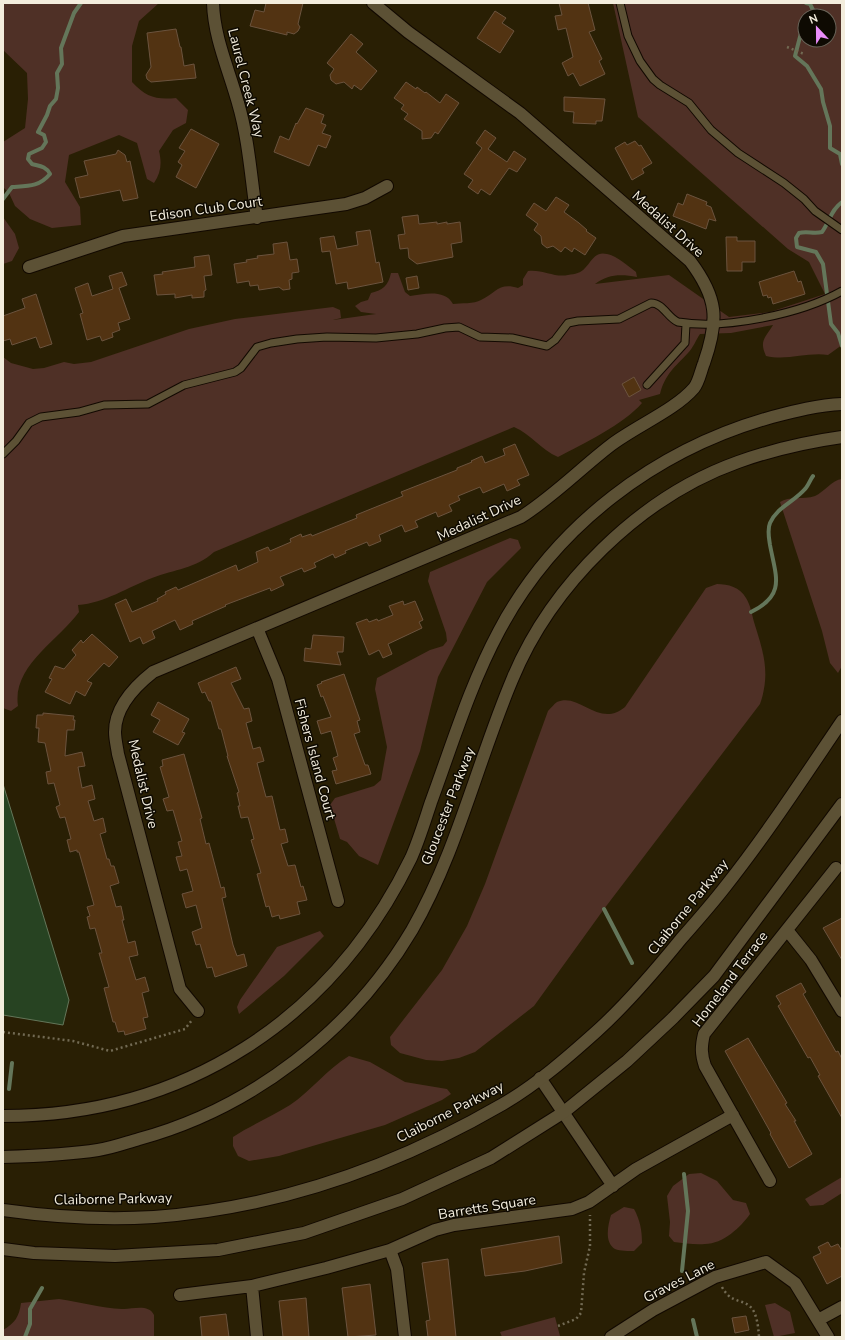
<svg xmlns="http://www.w3.org/2000/svg" width="845" height="1340" font-family="'Nunito Sans',sans-serif">
	<rect width="100%" height="100%" fill="#291f04"/>
	<!-- green -->
	<path fill="#4f3026" fill-rule="evenodd" d="M 3,3 L 159,3 L 139,21 L 132,46 L 132,82 C 146,97 156,100 176,98 L 188,110 L 186,123 L 173,130 L 159,151 C 162,163 161,173 154,183 L 147,179 L 137,143 L 119,135 L 69,155 L 65,182 L 80,207 L 81,225 L 52,228 L 30,219 L 15,206 L 9,193 L 3,187 L 3,142 L 25,128 L 28,99 L 27,73 L 3,50 Z
		M 613,3 L 842,3 L 842,345 L 828,355 C 807,352 787,361 766,356 C 759,341 765,338 773,325 L 731,333 L 700,334 C 696,340 693,348 688,353 C 675,367 665,374 660,394 L 639,400 L 642,403 C 624,424 583,444 558,457 C 541,450 531,434 514,427 L 214,552 C 195,569 175,569 152,578 C 128,587 105,603 78,605 L 79,612 C 58,641 12,666 18,706 L 11,711 L 3,708 L 3,357 L 11,363 L 33,369 L 44,368 L 64,362 L 74,364 L 91,362 L 189,329 L 235,319 L 333,307 L 340,310 L 341,318 L 333,320 L 376,314 L 361,312 L 355,306 L 361,302 L 368,300 L 371,293 C 383,290 388,286 391,273 L 398,273 L 405,292 L 410,296 C 424,294 445,289 453,304 C 461,303 474,304 481,300 C 496,293 499,282 518,288 L 523,285 L 523,279 L 528,271 C 542,269 555,278 568,275 C 575,274 581,273 585,268 C 592,261 595,251 607,254 C 617,256 628,266 636,272 L 637,277 C 621,274 608,274 595,284 L 669,275 L 729,317 L 770,312 L 825,294 L 809,262 L 788,249 L 638,117 ZM 805,16 L 829,16 L 829,40 L 805,40 Z
		M 3,217 L 15,234 L 19,248 L 12,261 L 3,264 Z
		M 842,479 L 842,666 L 838,673 L 830,663 L 822,631 L 780,502 C 789,496 803,500 815,496 C 824,492 832,480 842,479 Z
		M 510,538 L 518,540 L 521,548 L 487,582 L 438,677 L 420,751 L 378,865 L 359,856 L 347,842 L 340,839 L 330,805 L 335,798 L 374,786 L 381,780 L 387,747 L 375,689 L 377,678 L 430,650 L 443,646 L 447,641 L 446,633 L 428,581 L 430,572 Z
		M 717,584 C 728,584 740,587 746,598 C 750,604 752,614 754,622 C 763,651 771,673 760,704 L 604,909 L 534,1006 L 475,1052 L 459,1058 L 442,1061 L 426,1060 L 400,1053 L 391,1045 L 390,1037 L 442,970 L 467,926 L 485,884 L 548,711 C 551,708 554,704 557,702 C 580,692 599,729 625,707 L 706,588 Z
		M 320,931 L 324,936 L 284,976 L 239,1014 L 237,1007 L 240,1000 L 277,947 Z
		M 349,1056 L 370,1062 L 405,1082 L 447,1089 L 451,1094 L 442,1100 L 385,1125 L 316,1145 L 279,1156 L 249,1161 L 238,1156 L 233,1146 L 233,1137 C 251,1125 271,1117 290,1105 C 311,1091 327,1069 349,1056 Z
		M 701,1173 L 717,1181 L 733,1200 L 746,1203 L 750,1214 C 741,1227 723,1244 705,1244 C 695,1245 684,1243 674,1242 L 669,1236 L 670,1222 L 667,1196 L 673,1186 L 689,1174 Z
		M 842,1177 L 842,1193 L 823,1205 L 810,1206 L 805,1199 Z
		M 624,1207 L 634,1209 C 640,1220 642,1230 642,1243 L 634,1251 C 629,1251 620,1251 615,1249 C 604,1242 608,1225 611,1215 Z
		M 59,1299 C 80,1302 101,1308 122,1309 C 131,1310 148,1303 154,1315 L 154,1337 L 3,1337 L 3,1330 C 15,1323 19,1317 21,1303 Z
		M 775,1303 L 790,1312 L 795,1333 L 774,1337 L 765,1305 Z
		M 555,1317 L 560,1336 L 502,1337 L 500,1332 Z"/>
	<!-- water -->
	<path fill="#274322" stroke="#64765a" d="M 3,784 L 69,1000 L 63,1025 L 3,1015 Z"/>
	<g fill="none" stroke-linecap="round" stroke-linejoin="round">
		<!-- stream -->
		<path stroke="#64765a" stroke-width="4" d="M 806,3 L 810,4 L 816,16
			M 805,28 L 801,33 L 795,56 L 807,66 L 821,89 L 823,102 L 830,126 L 830,148 L 840,154 L 842,164
			M 3,199 L 12,187 C 28,186 39,187 50,174 C 46,166 39,166 32,164 L 28,159 L 29,154 L 42,148 L 46,142 L 44,135 L 38,132 L 47,115 L 50,106 L 56,99 L 58,88 L 57,73 L 62,64 L 61,48 L 74,13 L 81,3
			M 842,202 C 831,210 830,221 822,232 C 814,234 807,231 799,233 L 796,238 L 797,247 L 816,252 L 823,264 L 831,324 L 838,333 L 842,346
			M 751,612 C 786,595 776,577 770,545 C 769,538 767,530 770,523 C 777,507 794,502 805,489 C 808,486 810,480 813,476
			M 604,909 L 632,963
			M 9,1089 L 12,1063
			M 682,1271 L 688,1211 L 684,1174
			M 693,1320 L 697,1337
			M 25,1337 L 30,1324 L 30,1309 L 42,1288"/>
	</g>
	<!-- building -->
	<path fill="#523312" stroke="#6b533e" d="M 266,3 L 303,3 L 298,24 L 300,27 L 298,31 L 294,34 L 287,32 L 287,35 L 250,26 L 255,10 L 264,12 Z
		M 559,3 L 588,3 L 595,30 L 589,32 L 602,59 L 599,61 L 605,74 L 580,86 L 573,73 L 568,76 L 563,65 L 562,63 L 573,57 L 566,28 L 558,30 L 555,16 L 562,15 Z
		M 495,11 L 506,18 L 502,23 L 514,31 L 500,53 L 477,38 Z
		M 176,29 L 180,47 L 181,47 L 184,66 L 194,64 L 196,78 L 151,82 L 147,79 L 146,75 L 151,67 L 147,33 Z
		M 351,34 L 363,44 L 356,52 L 377,71 L 361,90 L 354,85 L 352,89 L 344,82 L 336,84 L 331,80 L 330,75 L 334,69 L 327,63 Z
		M 406,82 L 416,89 L 417,87 L 425,93 L 426,92 L 440,103 L 446,94 L 459,103 L 438,134 L 435,132 L 431,138 L 422,139 L 422,131 L 404,119 L 408,114 L 401,109 L 404,105 L 394,98 Z
		M 564,97 L 605,99 L 602,121 L 596,121 L 596,124 L 573,123 L 574,112 L 564,111 Z
		M 306,108 L 324,115 L 321,123 L 326,125 L 322,133 L 331,136 L 326,148 L 318,145 L 309,166 L 274,152 L 280,136 L 289,140 L 296,123 L 297,124 Z
		M 191,129 L 219,144 L 196,188 L 176,177 L 182,165 L 178,162 L 185,151 L 179,148 Z
		M 485,130 L 496,138 L 488,149 L 507,162 L 514,151 L 526,159 L 517,172 L 509,168 L 490,195 L 481,189 L 478,194 L 468,187 L 473,180 L 464,174 L 482,148 L 476,143 Z
		M 635,141 L 639,146 L 641,145 L 652,163 L 642,169 L 644,173 L 632,180 L 615,148 L 625,142 L 627,145 Z
		M 118,150 L 125,155 L 127,162 L 130,161 L 138,198 L 123,201 L 120,190 L 80,198 L 75,178 L 88,175 L 84,161 L 116,154 Z
		M 687,194 L 707,202 L 706,205 L 711,207 L 716,221 L 709,219 L 706,229 L 673,216 L 678,203 L 683,205 Z
		M 556,197 L 569,205 L 564,212 L 579,223 L 587,230 L 586,231 L 596,238 L 585,255 L 574,248 L 572,252 L 565,247 L 561,252 L 553,246 L 547,248 L 542,244 L 541,236 L 534,230 L 538,224 L 526,215 L 534,203 L 546,211 Z
		M 418,215 L 419,224 L 437,222 L 437,224 L 447,222 L 447,224 L 460,222 L 462,242 L 451,244 L 453,257 L 417,264 L 409,258 L 408,248 L 400,249 L 398,235 L 405,234 L 402,217 Z
		M 370,230 L 376,263 L 379,262 L 383,282 L 348,289 L 347,282 L 336,284 L 330,251 L 322,252 L 320,238 L 334,236 L 337,249 L 358,245 L 356,232 Z
		M 726,237 L 737,237 L 737,241 L 755,241 L 755,262 L 742,262 L 742,271 L 727,271 Z
		M 287,242 L 290,260 L 297,259 L 299,272 L 292,273 L 292,279 L 289,280 L 290,289 L 283,290 L 279,287 L 259,290 L 258,285 L 250,286 L 249,281 L 237,283 L 234,264 L 247,262 L 246,260 L 258,258 L 257,256 L 274,254 L 273,244 Z
		M 209,255 L 212,275 L 204,276 L 206,290 L 204,291 L 204,297 L 192,298 L 192,295 L 175,298 L 175,294 L 157,295 L 154,275 L 163,274 L 162,272 L 195,267 L 194,257 Z
		M 794,271 L 798,282 L 801,281 L 805,294 L 773,304 L 771,297 L 768,298 L 767,295 L 763,296 L 759,282 Z
		M 122,272 L 127,285 L 119,288 L 130,319 L 118,323 L 120,330 L 112,333 L 113,337 L 102,341 L 100,336 L 87,340 L 80,314 L 83,313 L 75,288 L 88,283 L 92,296 L 113,289 L 109,276 Z
		M 417,276 L 419,288 L 408,290 L 406,278 Z
		M 36,294 L 52,344 L 40,348 L 36,337 L 12,345 L 10,339 L 3,341 L 3,316 L 25,308 L 22,299 Z
		M 634,377 L 641,390 L 629,397 L 622,384 Z
		M 515,444 L 529,475 L 517,480 L 520,485 L 507,491 L 504,484 L 483,493 L 480,487 L 458,496 L 460,500 L 449,505 L 452,511 L 438,517 L 436,512 L 415,521 L 418,527 L 405,532 L 402,525 L 379,535 L 381,541 L 369,546 L 367,542 L 345,551 L 346,553 L 335,558 L 333,554 L 314,563 L 316,567 L 304,572 L 302,568 L 280,577 L 284,585 L 271,591 L 270,588 L 225,605 L 226,606 L 192,621 L 193,624 L 180,630 L 175,620 L 152,631 L 155,638 L 143,644 L 140,637 L 130,642 L 115,604 L 126,599 L 132,612 L 158,601 L 157,599 L 166,594 L 165,592 L 176,587 L 178,590 L 236,565 L 238,571 L 258,562 L 256,552 L 268,547 L 270,551 L 291,542 L 290,539 L 301,534 L 302,537 L 311,534 L 312,536 L 357,518 L 356,515 L 403,496 L 401,492 L 457,470 L 457,468 L 472,462 L 471,461 L 482,456 L 485,463 L 505,455 L 503,449 Z
		M 403,601 L 404,605 L 415,601 L 423,620 L 419,622 L 422,628 L 388,644 L 392,654 L 383,658 L 379,650 L 369,655 L 356,623 L 367,619 L 369,622 L 377,619 L 378,621 L 393,615 L 389,606 Z
		M 92,634 L 118,657 L 109,667 L 104,663 L 87,681 L 92,683 L 85,696 L 76,691 L 70,704 L 45,692 L 52,679 L 49,678 L 55,666 L 64,669 L 76,655 L 72,650 L 81,640 L 83,643 Z
		M 313,635 L 344,637 L 343,652 L 337,652 L 341,665 L 304,661 L 305,648 L 311,649 Z
		M 236,667 L 241,679 L 231,683 L 244,709 L 249,708 L 252,721 L 246,723 L 253,749 L 260,747 L 264,761 L 257,763 L 263,786 L 266,797 L 272,796 L 280,830 L 285,829 L 288,842 L 281,844 L 288,866 L 295,865 L 301,887 L 303,886 L 307,900 L 297,902 L 300,914 L 280,919 L 279,915 L 272,917 L 269,906 L 266,907 L 257,874 L 261,873 L 251,840 L 254,839 L 248,817 L 241,818 L 238,806 L 240,806 L 237,793 L 239,792 L 227,756 L 228,756 L 221,729 L 219,729 L 211,701 L 209,701 L 205,692 L 202,693 L 198,683 Z
		M 344,674 L 360,720 L 357,721 L 360,732 L 354,734 L 365,765 L 368,765 L 371,774 L 336,784 L 332,771 L 337,770 L 333,758 L 338,756 L 331,731 L 321,734 L 317,721 L 331,717 L 323,696 L 321,697 L 317,685 L 322,683 L 321,682 Z
		M 158,702 L 189,719 L 182,732 L 185,733 L 178,745 L 153,732 L 160,720 L 151,715 Z
		M 43,713 L 74,716 L 73,720 L 75,720 L 74,730 L 67,730 L 65,756 L 82,752 L 85,766 L 78,767 L 82,788 L 92,785 L 95,799 L 88,801 L 94,821 L 103,818 L 106,832 L 100,834 L 107,859 L 109,859 L 111,866 L 114,866 L 119,883 L 110,886 L 116,907 L 121,906 L 124,920 L 122,920 L 128,943 L 135,941 L 138,955 L 129,957 L 136,980 L 145,977 L 149,991 L 142,993 L 148,1017 L 143,1018 L 146,1029 L 125,1035 L 124,1031 L 118,1032 L 115,1022 L 113,1022 L 104,988 L 109,987 L 99,953 L 102,953 L 95,928 L 90,929 L 87,917 L 90,916 L 87,907 L 94,905 L 85,873 L 79,852 L 77,852 L 77,850 L 70,852 L 67,840 L 71,839 L 65,817 L 60,818 L 56,807 L 60,805 L 54,783 L 48,784 L 46,772 L 51,771 L 45,743 L 38,742 L 39,728 L 36,728 L 37,715 L 43,715 Z
		M 184,754 L 202,818 L 200,819 L 206,844 L 209,843 L 221,888 L 224,887 L 226,897 L 222,898 L 233,945 L 237,956 L 244,954 L 247,966 L 215,977 L 212,967 L 207,968 L 200,944 L 196,945 L 192,932 L 202,928 L 196,905 L 186,908 L 182,894 L 193,891 L 187,869 L 180,871 L 176,857 L 182,856 L 178,842 L 182,841 L 173,810 L 167,811 L 163,799 L 169,797 L 160,767 L 163,766 L 162,760 Z
		M 842,918 L 842,960 L 823,928 Z
		M 801,983 L 806,992 L 803,994 L 836,1052 L 838,1051 L 842,1059 L 842,1118 L 818,1076 L 820,1075 L 810,1057 L 808,1058 L 778,1006 L 781,1004 L 776,996 Z
		M 748,1038 L 787,1103 L 785,1104 L 796,1121 L 794,1121 L 812,1154 L 789,1168 L 770,1134 L 771,1133 L 725,1051 Z
		M 559,1236 L 562,1263 L 525,1271 L 485,1276 L 481,1249 Z
		M 828,1242 L 831,1247 L 838,1244 L 842,1251 L 842,1276 L 827,1284 L 813,1257 L 821,1253 L 818,1247 Z
		M 448,1259 L 456,1337 L 428,1337 L 426,1321 L 430,1320 L 422,1263 Z
		M 370,1284 L 376,1335 L 348,1337 L 342,1288 Z
		M 306,1298 L 309,1337 L 283,1337 L 279,1301 Z
		M 226,1314 L 229,1337 L 202,1337 L 200,1317 Z
		M 746,1316 L 749,1330 L 735,1333 L 732,1318 Z"/>
	<g fill="none" stroke-linecap="round" stroke-linejoin="round">
		<!-- service casing -->
		<g stroke="#120900" stroke-width="9">
			<path id="service" d="M 620,3 L 628,36 L 640,61 L 653,79 L 660,85 L 689,103 L 711,130 L 738,153 L 784,183 L 804,199 L 815,211 L 842,230
				M 647,385 L 685,343 L 686,324
				M 3,454 L 16,441 L 29,423 L 41,417 L 79,412 L 104,405 L 148,404 L 184,385 L 235,372 L 241,368 L 257,347 L 271,343 L 297,339 L 327,337 L 376,338 L 417,334 L 445,328 L 459,327 L 480,337 L 512,338 L 547,346 L 555,340 L 568,323 L 578,321 L 619,319 L 651,303 C 663,303 668,318 678,322 C 724,330 801,314 842,291"/>
		</g>
		<!-- minor casing -->
		<g stroke="#120900" stroke-width="14">
			<path id="minor" d="M 213,3 C 214,38 229,70 238,103 C 249,140 251,180 257,218
				M 29,267 L 123,236 L 346,204 L 365,198 L 387,186
				M 257,628 L 278,679 L 338,901
				M 787,930 L 811,960 L 842,1011
				M 198,1011 L 180,989 L 118,754 C 117,747 115,739 115,732 C 115,707 134,687 153,672 L 521,517 C 554,496 581,468 611,445 C 636,426 675,410 694,388 C 699,382 701,370 704,363 C 719,320 718,298 690,261 L 520,113 L 408,32 L 373,3
				M 540,1078 L 613,1186
				M 770,1181 L 705,1066 C 701,1054 701,1047 704,1034 L 836,868
				M 390,1250 L 397,1269 L 405,1337
				M 252,1286 L 257,1337
				M 180,1295 L 252,1286 L 326,1268 L 390,1250 L 435,1230 L 454,1225 L 572,1209 L 589,1202 L 636,1169 L 733,1115
				M 818,1320 L 842,1307
				M 611,1337 L 653,1310 L 715,1277 L 766,1262 L 795,1283 L 828,1337"/>
		</g>
		<!-- secondary casing -->
		<g stroke="#120900" stroke-width="14">
			<path id="secondary" d="M 3,1116 C 184,1116 332,1020 411,858 C 419,840 425,820 431,802 C 452,745 470,685 499,631 C 555,525 657,449 772,417 C 795,411 818,405 842,404
				M 3,1157 C 35,1156 67,1155 98,1150 C 112,1148 125,1143 139,1139 C 252,1108 352,1031 412,930 C 457,852 477,763 512,680 C 551,585 640,497 738,462 C 772,450 806,442 842,437
				M 3,1210 C 53,1217 104,1220 154,1217 C 277,1208 396,1166 503,1104 C 536,1085 568,1057 597,1031 C 628,1003 655,971 681,939 C 696,922 711,905 725,887 C 767,834 804,777 842,721
				M 3,1249 L 34,1253 L 115,1256 L 218,1250 L 304,1233 L 402,1199 L 491,1158 L 564,1112 L 627,1061 L 673,1018 L 714,976 L 842,804"/>
		</g>
		<!-- path -->
		<path stroke="#726a53" stroke-width="2.5" stroke-dasharray="2 3" stroke-linecap="butt" d="M 787,47 L 804,54
			M 3,1032 L 73,1041 L 110,1051 L 185,1029 L 192,1020
			M 722,1287 C 736,1313 756,1287 759,1337
			M 558,1326 L 576,1319 L 581,1313 L 584,1273 L 590,1246 L 590,1215"/>
		<!-- service -->
		<use href="#service" stroke="#5c5135" stroke-width="7"/>
		<!-- minor -->
		<use href="#minor" stroke="#5c5135" stroke-width="12"/>
		<!-- secondary -->
		<use href="#secondary" stroke="#5c5135" stroke-width="12"/>
	</g>
	<g text-anchor="middle" dominant-baseline="central" stroke-width="3" stroke-linejoin="round" paint-order="stroke">
		<!-- street labels -->
		<g font-size="14" fill="#f3eddd" stroke="#0e0a02">
			<text transform="translate(246 83) rotate(76)">Laurel Creek Way</text>
			<text transform="translate(206 209) rotate(-8)">Edison Club Court</text>
			<text transform="translate(668 224) rotate(42)">Medalist Drive</text>
			<text transform="translate(479 518) rotate(-25)">Medalist Drive</text>
			<text transform="translate(315 759) rotate(75)">Fishers Island Court</text>
			<text transform="translate(143 784) rotate(77)">Medalist Drive</text>
			<text transform="translate(448 806) rotate(-69)">Gloucester Parkway</text>
			<text transform="translate(688 907) rotate(-51)">Claiborne Parkway</text>
			<text transform="translate(730 979) rotate(-53)">Homeland Terrace</text>
			<text transform="translate(450 1112) rotate(-27)">Claiborne Parkway</text>
			<text transform="translate(113 1199) rotate(-1)">Claiborne Parkway</text>
			<text transform="translate(487 1207) rotate(-9)">Barretts Square</text>
			<text transform="translate(679 1281) rotate(-27)">Graves Lane</text>
		</g>
	</g>
	<!-- border -->
	<rect width="845" height="1340" fill="none" stroke="#f3eddd" stroke-width="8"/>
	<!-- north arrow -->
	<g transform="translate(817 28) rotate(338)"><circle r="19" fill="#0e0a02" stroke="#6a655a"/>
	<path d="M0-3L7 15L0 10L-7 15Z" fill="#eb8dfb"/>
	<text y="-6" font-size="11" font-weight="bold" text-anchor="middle" fill="#f3eddd">N</text>
	</g>
</svg>
